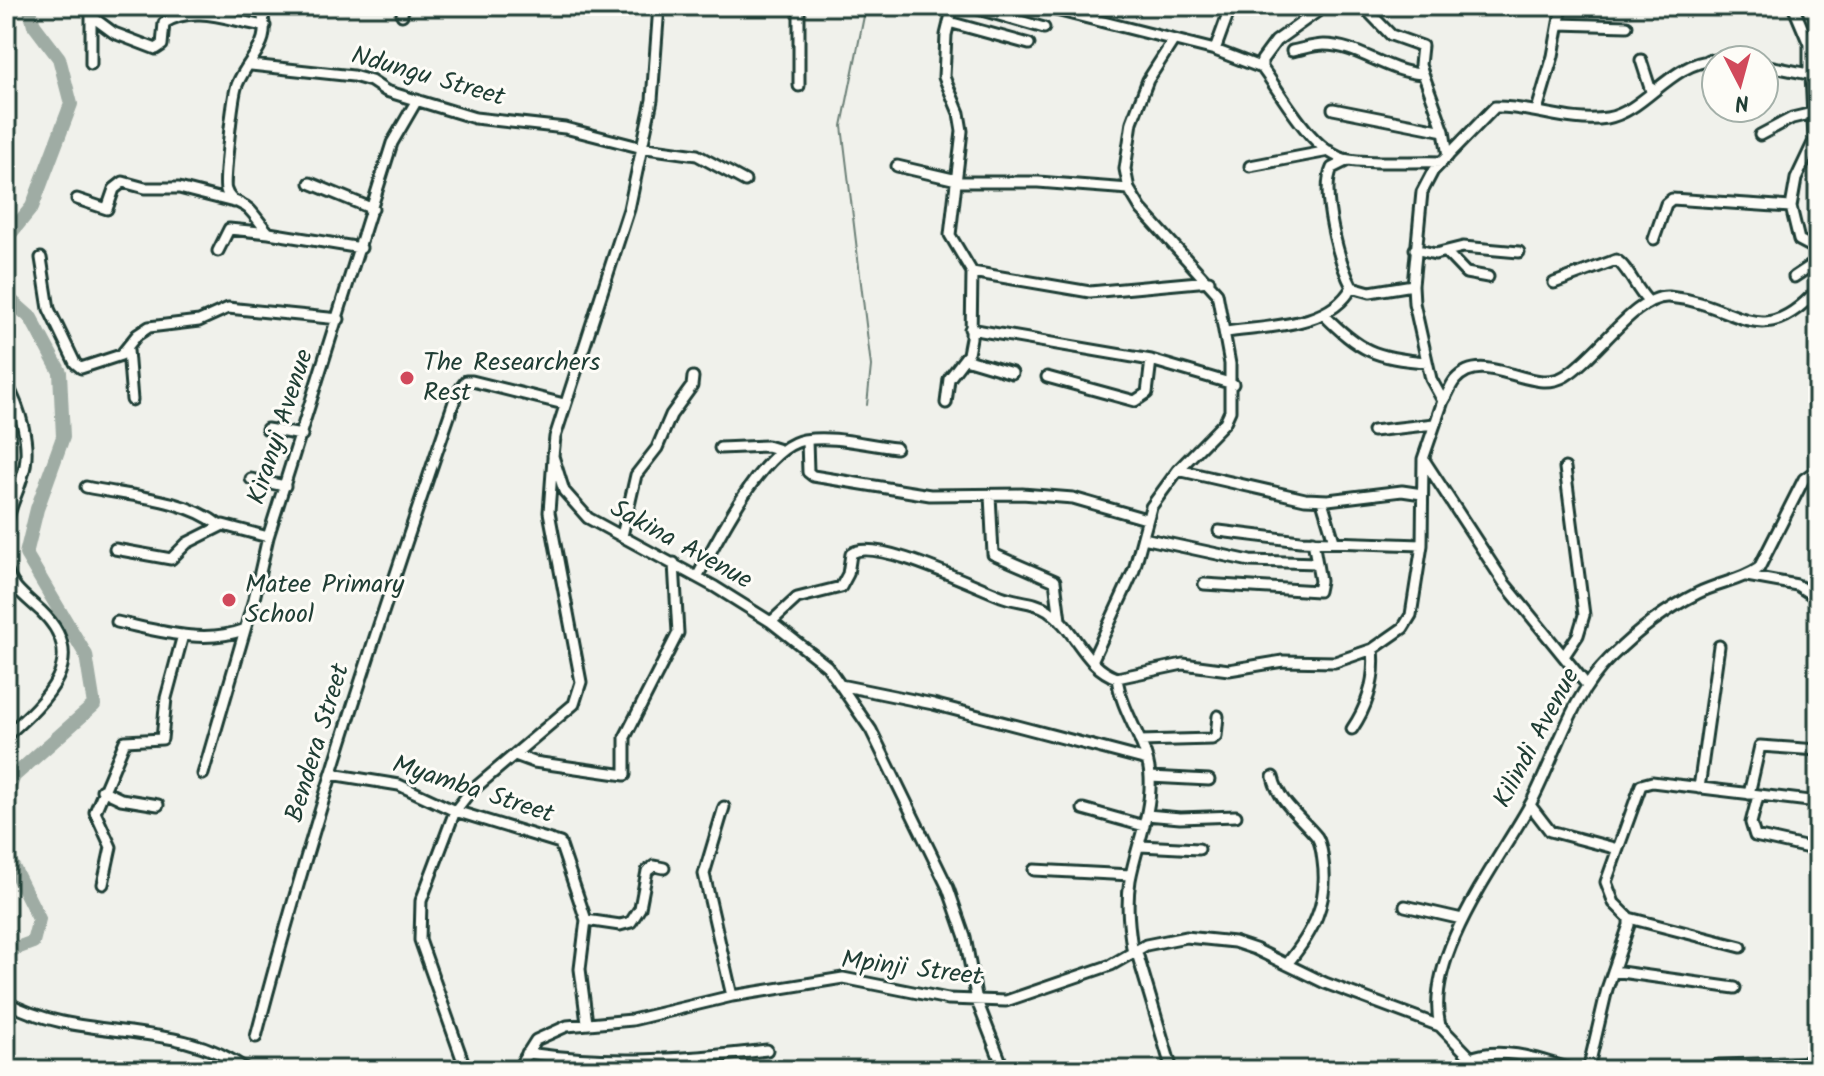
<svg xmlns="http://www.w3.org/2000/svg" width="1824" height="1076" font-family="Kalam,sans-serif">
	<rect width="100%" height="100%" fill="#f0f1eb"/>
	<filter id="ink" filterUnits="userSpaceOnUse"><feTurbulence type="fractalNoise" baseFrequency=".0125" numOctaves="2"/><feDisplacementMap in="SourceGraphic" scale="16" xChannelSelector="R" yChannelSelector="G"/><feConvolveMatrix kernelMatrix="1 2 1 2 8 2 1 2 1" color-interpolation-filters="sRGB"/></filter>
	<g filter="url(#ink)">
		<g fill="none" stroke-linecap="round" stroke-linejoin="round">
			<!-- stream -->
			<path stroke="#6c8077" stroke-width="2" d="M 866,6 L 842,126 L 871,366 L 867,405"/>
			<!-- river -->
			<path stroke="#9faca4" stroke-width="14" d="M 6,239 L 32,207 L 71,104 L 59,58 L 34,25 L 29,6
				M 6,296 L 31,318 L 60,372 L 63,437 L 37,509 L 26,554 L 86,655 L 94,705 L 14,776 L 6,797
				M 6,853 L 39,919 L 33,942 L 6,952"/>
			<!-- minor casing -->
			<g stroke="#1f3d34" stroke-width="15">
				<path id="minor" d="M 89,6 L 91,16 L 114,33 L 156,49 L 162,45 L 164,23 C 195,3 233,22 265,26
					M 260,6 C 274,47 250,53 237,85 C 233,94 223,183 226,190 C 230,203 240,201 249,209 C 256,216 262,226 269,233 L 361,248
					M 659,6 L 652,100 L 629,209 L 555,437 L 553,456 L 564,491 L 588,518 L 715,587 L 771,622 L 827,666 L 871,730 L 948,888 L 965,937 L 977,1001 L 1004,1070
					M 968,6 L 1044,28
					M 1040,6 L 1215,50 L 1262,68
					M 1325,6 L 1276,41 L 1262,60 L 1262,68 C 1283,95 1313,155 1349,160 C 1375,164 1415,161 1442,162
					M 1363,6 L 1391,35 L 1422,46 L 1420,65 L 1444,131 L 1448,156
					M 1793,6 L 1809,44 L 1809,73
					M 402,15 L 403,6
					M 949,22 L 1029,44
					M 1559,24 L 1627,26
					M 1215,50 L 1231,6
					M 1292,51 C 1303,49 1313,45 1324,45 C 1359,45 1384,71 1422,74
					M 1641,60 L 1651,91
					M 1708,60 L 1716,88
					M 1719,60 L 1737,60
					M 91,64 L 91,16
					M 251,65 L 353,76 L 371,81 L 386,91 L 475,118 L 565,128 L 639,147 L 697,155 L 745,181
					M 1764,65 L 1818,76
					M 1811,74 L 1814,141 L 1796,179 L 1791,207 L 1799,240 L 1818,250
					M 799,86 L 799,6
					M 1333,109 L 1444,131
					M 1537,110 L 1553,56 L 1562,6
					M 1760,135 L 1792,118 L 1813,113
					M 1348,160 L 1332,168 C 1320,193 1339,262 1352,287 L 1370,292 L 1413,285
					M 897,166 L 957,180
					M 1250,166 L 1329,151
					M 957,182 L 1038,182 L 1129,189
					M 310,183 L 373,209
					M 77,199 L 107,209 L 114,189 L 123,182 L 145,188 L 179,188 L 234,202
					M 1654,239 L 1666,204 L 1672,199 L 1791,207
					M 1415,249 L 1435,254 L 1463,247 L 1519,252
					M 218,251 L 229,229 L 269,233
					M 1446,252 L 1466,273 L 1488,277
					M 41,258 L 49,309 L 75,363 L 81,368 L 121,355 L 137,335 L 149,327 L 199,321 L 228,308 L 339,319
					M 972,272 L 1090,292 L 1209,281
					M 1794,277 L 1818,261
					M 1554,283 L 1616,260 C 1627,266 1636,289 1647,300
					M 1323,314 C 1360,351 1374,358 1427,362
					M 970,329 L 1151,360 L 1233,384
					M 1226,332 C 1266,326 1330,328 1352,287
					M 128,350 L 132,400
					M 965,359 L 1012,373
					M 1047,377 L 1135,401 L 1147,393 L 1151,360
					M 6,383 C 20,408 32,445 23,474 C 18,493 9,508 6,527
					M 1443,401 C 1448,394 1450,386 1455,380 C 1484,347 1531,396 1565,376 C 1597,357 1636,294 1669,297 C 1738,303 1759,354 1817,290
					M 946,403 L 949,379 L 968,354 L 971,338 L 972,272 L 950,235 L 962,131 L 959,113 L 944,77 L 946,35 L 953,6
					M 267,429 L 302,435
					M 1373,431 L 1434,424
					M 807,440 L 808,472 L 813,476 L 930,495 L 1022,494 L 1073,498 L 1146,519
					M 720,448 L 767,446 L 780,450
					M 1424,460 L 1505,584 L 1586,684
					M 1178,470 L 1305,499 L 1328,500 L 1402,491 L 1422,494
					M 1815,470 L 1818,373
					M 251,479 L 285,486
					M 86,487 C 128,496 184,498 219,525
					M 990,495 L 993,554 L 1055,581 L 1060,620
					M 1322,501 L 1334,541
					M 1219,531 L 1300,541 L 1422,545
					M 622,536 L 636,475 L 657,448 L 671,415 L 692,386 L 693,377
					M 1143,538 L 1250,561 L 1317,563
					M 115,549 L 171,559 L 187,543 L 223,525 L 268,537
					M 6,569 C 12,588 26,597 41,611 C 92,660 45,701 6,736
					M 1747,576 L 1797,585 L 1818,599
					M 697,577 C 717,541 762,447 804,440 C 835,435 865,445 896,448
					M 1204,584 L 1318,591 L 1320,581 L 1313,541
					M 117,622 C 156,630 203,645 243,630
					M 771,622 L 797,598 L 841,587 L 848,574 L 851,554 C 873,536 974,586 1001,596 C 1016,602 1035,601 1048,610 C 1076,629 1084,667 1117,678 L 1183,664 L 1229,670 L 1283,661 L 1335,662 L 1373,649 L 1403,628 L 1411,615 L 1422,545 L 1423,459 L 1443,401 L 1431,379 L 1414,303 L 1413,285 L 1422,192 L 1433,171 L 1495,107 C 1532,106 1570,124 1607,118 C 1646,111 1670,62 1716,60
					M 1564,656 L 1578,635 L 1584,615 L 1565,468
					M 1092,661 L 1134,570 L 1151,507 L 1178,470 L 1225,422 L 1230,411 L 1230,364 L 1217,293 L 1141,209 L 1129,189 L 1125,169 L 1132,122 L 1148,80 L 1173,41
					M 1117,678 C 1122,715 1148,742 1150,777 C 1152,813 1136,846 1130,880 C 1126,905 1129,929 1133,954
					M 840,685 L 933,704 L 1147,760
					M 1352,729 C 1369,704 1376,679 1373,649
					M 1140,741 L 1212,739 L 1216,736 L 1218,716
					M 515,755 L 534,762 L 625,775 L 625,737 L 678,633 L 674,563
					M 203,774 L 254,599 L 268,537 L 392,143 L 417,100
					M 331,774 L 399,785 L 455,811 L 560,843 L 586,920 L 580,969 L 587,1023
					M 1150,777 L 1209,780
					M 1273,777 C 1279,803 1301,817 1317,837 C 1321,843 1322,853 1323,861 C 1329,903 1313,932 1287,964
					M 1699,788 L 1719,646
					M 102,790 L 121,799 L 158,805
					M 1749,794 L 1760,746 L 1818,750
					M 1758,796 L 1751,823 L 1755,836 L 1818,850
					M 1530,805 L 1550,831 L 1618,849
					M 724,807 L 704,874 L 732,996
					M 1083,809 L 1144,826
					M 1147,815 L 1180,818 L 1236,816
					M 1140,846 L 1199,849
					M 1034,870 L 1131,875
					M 103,884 L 111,847 L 95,812 L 125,741 L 162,739 L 166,698 L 183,635
					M 1405,906 L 1462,919
					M 1629,918 L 1741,947
					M 586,920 L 620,925 L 631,922 L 640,908 L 647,871 L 654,866 L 664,868
					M 1137,953 L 1172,1070
					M 1613,971 L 1735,988
					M 6,1002 C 83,1044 176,1017 247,1070
					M 256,1037 C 313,819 384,606 457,393 L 466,381 L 472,381 L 564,404
					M 527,1053 C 610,1065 684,1060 767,1050
					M 1471,1058 L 1440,1026 C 1423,956 1501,859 1532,801 C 1557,753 1571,696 1610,658 C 1635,633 1666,609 1698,593 C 1718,583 1740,581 1759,568 L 1804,479 L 1818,469
					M 466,1070 L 420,940 L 421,901 L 455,811 L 469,793 L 574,704 L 581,682 L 549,512 L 553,458
					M 517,1070 L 536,1040 L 567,1026 L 632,1020 L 732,996 L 843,978 L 948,999 L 1006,1001 L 1111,965 L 1146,945 L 1186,937 L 1234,942 L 1255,949 L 1325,983 L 1440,1026
					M 1465,1070 L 1471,1058 C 1502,1045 1544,1061 1574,1070
					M 1588,1070 L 1607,989 L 1629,925 L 1629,918 L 1614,903 L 1606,882 L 1641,785 L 1652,782 L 1818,802
					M 1691,1070 L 1720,1065 L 1818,1062"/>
			</g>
			<!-- minor -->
			<use href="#minor" stroke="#fdfcf7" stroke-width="9"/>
		</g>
	</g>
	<!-- markers -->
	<g fill="#d1495b" stroke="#fdfcf7" stroke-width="3">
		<circle cx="407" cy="378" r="8"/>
		<circle cx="229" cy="600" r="8"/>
	</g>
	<g text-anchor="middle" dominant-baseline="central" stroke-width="6" stroke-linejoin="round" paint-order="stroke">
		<!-- street labels -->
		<g font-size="26" fill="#1f3d34" stroke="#fdfcf7">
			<text transform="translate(428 77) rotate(16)">Ndungu Street</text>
			<text transform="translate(281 427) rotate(-72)">Kiranyi Avenue</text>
			<text transform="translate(681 545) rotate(29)">Sakina Avenue</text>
			<text transform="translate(1537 738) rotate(-62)">Kilindi Avenue</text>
			<text transform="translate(318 743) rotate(-73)">Bendera Street</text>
			<text transform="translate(473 790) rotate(18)">Myamba Street</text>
			<text transform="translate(912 969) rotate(7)">Mpinji Street</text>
		</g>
		<!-- poi labels -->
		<g font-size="26" fill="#1f3d34" stroke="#fdfcf7" text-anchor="start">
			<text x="423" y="363">The Researchers<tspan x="423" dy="30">Rest</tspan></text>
			<text x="245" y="585">Matee Primary<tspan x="245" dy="30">School</tspan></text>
		</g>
	</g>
	<!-- margin -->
	<rect width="1824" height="1076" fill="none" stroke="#fdfcf7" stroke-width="32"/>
	<rect x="16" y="16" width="1792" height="1044" fill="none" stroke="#1f3d34" stroke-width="3" filter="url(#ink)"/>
	<!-- north arrow -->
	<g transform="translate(1740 84) rotate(174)"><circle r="38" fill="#fdfcf7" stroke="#a4b0a9" stroke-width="2"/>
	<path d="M0-6L14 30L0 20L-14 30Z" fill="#d1495b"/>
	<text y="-12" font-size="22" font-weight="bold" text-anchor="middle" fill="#1f3d34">N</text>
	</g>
</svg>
